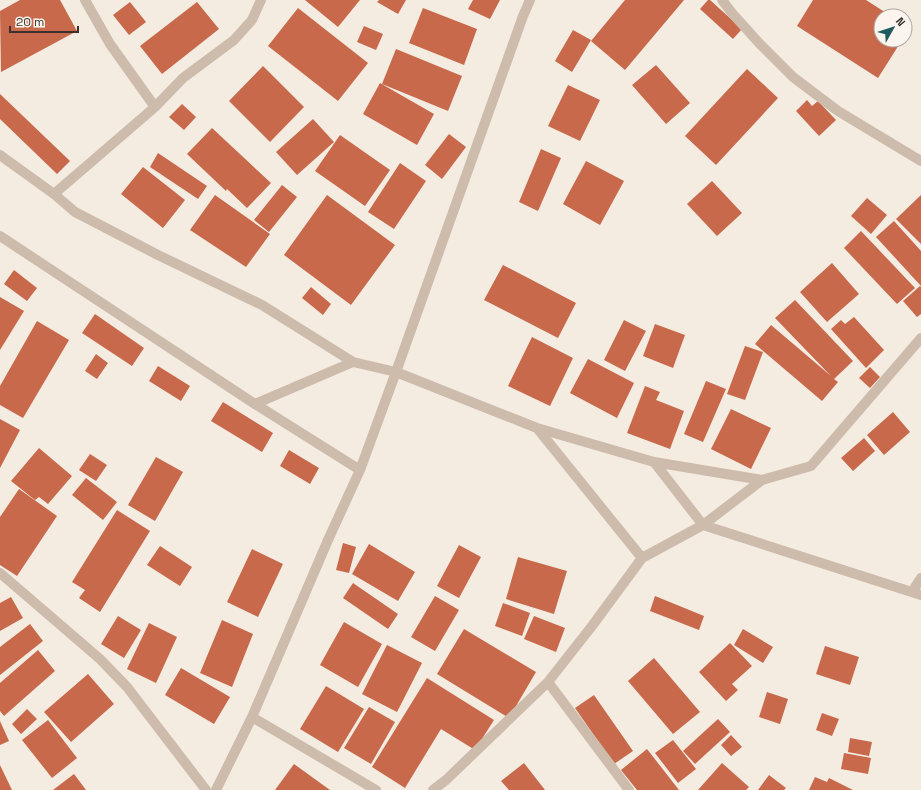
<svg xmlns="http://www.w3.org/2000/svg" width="921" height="790" font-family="'Space Grotesk',sans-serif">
	<rect width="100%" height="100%" fill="#f4ebe1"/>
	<!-- building -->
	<path fill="#c8694b" d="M 20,0 L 60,0 L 77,31 L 1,72 L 0,11 Z
		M 305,0 L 360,0 L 338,27 Z
		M 379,0 L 406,0 L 398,14 L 377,2 Z
		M 473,0 L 500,0 L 490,19 L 468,9 Z
		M 625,0 L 684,0 L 625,70 L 591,41 Z
		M 708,0 L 710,0 L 742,29 L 733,39 L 700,9 Z
		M 813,0 L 866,0 L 891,16 L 881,16 L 881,40 L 902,40 L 878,78 L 797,26 Z
		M 130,2 L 146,22 L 129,35 L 113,15 Z
		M 197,2 L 219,29 L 162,74 L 140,46 Z
		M 298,8 L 368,63 L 338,101 L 268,46 Z
		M 423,8 L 477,29 L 464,65 L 409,43 Z
		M 364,26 L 383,34 L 376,50 L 357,42 Z
		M 573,30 L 591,40 L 572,72 L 555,61 Z
		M 396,49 L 462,76 L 448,111 L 382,84 Z
		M 656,65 L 690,103 L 666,124 L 632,85 Z
		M 263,66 L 304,107 L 270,142 L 229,101 Z
		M 747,69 L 778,98 L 716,165 L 685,136 Z
		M 380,83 L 434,114 L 417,145 L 363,114 Z
		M 568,85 L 600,100 L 580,141 L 548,126 Z
		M 0,94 L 70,161 L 57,174 L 0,119 Z
		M 807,100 L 812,106 L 818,101 L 836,120 L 819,136 L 796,111 Z
		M 182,104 L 196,117 L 184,130 L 169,117 Z
		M 313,119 L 334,142 L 297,175 L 276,152 Z
		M 212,128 L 271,183 L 247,208 L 227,189 L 226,191 L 187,154 Z
		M 449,134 L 466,147 L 442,179 L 425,165 Z
		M 340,135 L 390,170 L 365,206 L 315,171 Z
		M 541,149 L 561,158 L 538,211 L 519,202 Z
		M 158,153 L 207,186 L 198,199 L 150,167 Z
		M 586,161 L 624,181 L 600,225 L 563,204 Z
		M 400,163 L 426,181 L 394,229 L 368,212 Z
		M 143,167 L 185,200 L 163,228 L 121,194 Z
		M 712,181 L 742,213 L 717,236 L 687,204 Z
		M 282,185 L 297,197 L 269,232 L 254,220 Z
		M 215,195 L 270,234 L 246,267 L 190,230 Z
		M 327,195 L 395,245 L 351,305 L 284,255 Z
		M 921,195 L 921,244 L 896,219 Z
		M 867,198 L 887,215 L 871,234 L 851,216 Z
		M 894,221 L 921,251 L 921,286 L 876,237 Z
		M 861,231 L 915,288 L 897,304 L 844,248 Z
		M 832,263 L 859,294 L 827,322 L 800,292 Z
		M 503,265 L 576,303 L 558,338 L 484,300 Z
		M 14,270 L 37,288 L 27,301 L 4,284 Z
		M 920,286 L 921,287 L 921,314 L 917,317 L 903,301 Z
		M 311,287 L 331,304 L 323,315 L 302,298 Z
		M 0,297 L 24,311 L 0,350 Z
		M 795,300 L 853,361 L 834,379 L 838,382 L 822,401 L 755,344 L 771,325 L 831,376 L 775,318 Z
		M 95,314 L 144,348 L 132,366 L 82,333 Z
		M 854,317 L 884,350 L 866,368 L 831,329 L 841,320 L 845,324 Z
		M 624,320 L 646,331 L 625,371 L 604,360 Z
		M 37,321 L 69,340 L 23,418 L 0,405 L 0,386 Z
		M 655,324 L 685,335 L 673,368 L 643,356 Z
		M 532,337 L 573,358 L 550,406 L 508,386 Z
		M 745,346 L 763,352 L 745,400 L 727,394 Z
		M 96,354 L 108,363 L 97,379 L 85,371 Z
		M 588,359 L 634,383 L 617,418 L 570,393 Z
		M 158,366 L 190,386 L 181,401 L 149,381 Z
		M 870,367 L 880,377 L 870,388 L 859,378 Z
		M 706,381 L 726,389 L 703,442 L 684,434 Z
		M 645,386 L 660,392 L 656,400 L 684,411 L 670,449 L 627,433 Z
		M 223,402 L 273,433 L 262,452 L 211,421 Z
		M 731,409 L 771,428 L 751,469 L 711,449 Z
		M 893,412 L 910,432 L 884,455 L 867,435 Z
		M 0,419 L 20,430 L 0,468 Z
		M 864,438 L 875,451 L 853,471 L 841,458 Z
		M 39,448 L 72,476 L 48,504 L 39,497 L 35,500 L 11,481 Z
		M 289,450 L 319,468 L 310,484 L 280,466 Z
		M 90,454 L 107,465 L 96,481 L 79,470 Z
		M 156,457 L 183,472 L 155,521 L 128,505 Z
		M 86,478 L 117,502 L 103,520 L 72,495 Z
		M 19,489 L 57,516 L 17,576 L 0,565 L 0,517 Z
		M 117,510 L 150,531 L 100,612 L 79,598 L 85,590 L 72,582 Z
		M 343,543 L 356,547 L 349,573 L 336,570 Z
		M 369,544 L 415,572 L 398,601 L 352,574 Z
		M 459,545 L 481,557 L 459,598 L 437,586 Z
		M 160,546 L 192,567 L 180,586 L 147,565 Z
		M 252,549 L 283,564 L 258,617 L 227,602 Z
		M 518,557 L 567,571 L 554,614 L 506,599 Z
		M 353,583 L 398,614 L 388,629 L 343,598 Z
		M 435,596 L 459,610 L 435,651 L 411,637 Z
		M 655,596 L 704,616 L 699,630 L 650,611 Z
		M 11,597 L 23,618 L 0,631 L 0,603 Z
		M 503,603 L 530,613 L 522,636 L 495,626 Z
		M 118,616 L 141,630 L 124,658 L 101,644 Z
		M 534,616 L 565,628 L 556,652 L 524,639 Z
		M 222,620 L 253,634 L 232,687 L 200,673 Z
		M 344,622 L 382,644 L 358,687 L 320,665 Z
		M 149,623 L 177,637 L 156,683 L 127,669 Z
		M 30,624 L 43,641 L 0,675 L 0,647 Z
		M 464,629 L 536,672 L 509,718 L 437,674 Z
		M 743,629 L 773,647 L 763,663 L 734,645 Z
		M 730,643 L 752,666 L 732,684 L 738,690 L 726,701 L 699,672 Z
		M 387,645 L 422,663 L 397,712 L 362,694 Z
		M 825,646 L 859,657 L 850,685 L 816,674 Z
		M 38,650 L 55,671 L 4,716 L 0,711 L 0,683 Z
		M 654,658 L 700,712 L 673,734 L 628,681 Z
		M 181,668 L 230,697 L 214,724 L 165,695 Z
		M 88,674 L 114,704 L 71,742 L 44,712 Z
		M 427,678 L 494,720 L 475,750 L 441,729 L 405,788 L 372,767 Z
		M 326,686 L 364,709 L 338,752 L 300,729 Z
		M 767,692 L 788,699 L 780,724 L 759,717 Z
		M 594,695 L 633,751 L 614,764 L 575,708 Z
		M 369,707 L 395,722 L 371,764 L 344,748 Z
		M 27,709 L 37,719 L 21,734 L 12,724 Z
		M 822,713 L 839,719 L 832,736 L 816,730 Z
		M 718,719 L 730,732 L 695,764 L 683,751 Z
		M 48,720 L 77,758 L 52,778 L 22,740 Z
		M 0,721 L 9,741 L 0,745 Z
		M 731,735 L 742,747 L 731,756 L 721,745 Z
		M 850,738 L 872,742 L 869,756 L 848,752 Z
		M 673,740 L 696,769 L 678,783 L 655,753 Z
		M 647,749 L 679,790 L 637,790 L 621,770 Z
		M 844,753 L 871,758 L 868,774 L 841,769 Z
		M 524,763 L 545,790 L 509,790 L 501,781 Z
		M 722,763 L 749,787 L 746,790 L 698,790 Z
		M 294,764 L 330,790 L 275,790 Z
		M 0,765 L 12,790 L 0,790 Z
		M 74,774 L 86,790 L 53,790 Z
		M 769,775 L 786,788 L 784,790 L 758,790 Z
		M 815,777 L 827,782 L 829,778 L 853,790 L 809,790 Z"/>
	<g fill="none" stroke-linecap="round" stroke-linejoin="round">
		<!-- street -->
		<path stroke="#cdbbac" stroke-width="10" d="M 85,0 L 110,44 L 155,107
			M 722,0 L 732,13 L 759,43 L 793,77 L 838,111 L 921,161
			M 0,155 L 54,194 L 75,212 L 158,255 L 262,305 L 353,362 L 396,372 L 537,428 L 654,462 L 762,480
			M 54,194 L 155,107 L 183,78 L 234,40 L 252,20 L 261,0
			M 0,236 L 255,404 L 360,470
			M 255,404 L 353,362
			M 537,428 L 642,558
			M 654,462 L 703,525 L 921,595
			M 0,573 L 100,659 L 127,687 L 206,790
			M 912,592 L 921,578
			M 548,682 L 629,790
			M 252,717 L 376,790
			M 216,790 L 252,717 L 328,540 L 360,470 L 396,372 L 523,16 L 530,0
			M 433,790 L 446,780 L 548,682 L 592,626 L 642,558 L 703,525 L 762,480 L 811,466 L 921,338"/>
	</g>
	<!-- north arrow -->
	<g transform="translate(893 28) rotate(51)"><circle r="19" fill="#fbf5ee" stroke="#aea6a0"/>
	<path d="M0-3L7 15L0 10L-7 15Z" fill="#1f5a5e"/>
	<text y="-6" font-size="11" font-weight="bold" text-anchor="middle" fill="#3b302b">N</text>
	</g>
	<!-- scale -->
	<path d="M10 26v6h68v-6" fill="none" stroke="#3b302b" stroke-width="2"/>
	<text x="16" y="26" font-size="12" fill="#3b302b" stroke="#fbf5ee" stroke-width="3" paint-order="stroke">20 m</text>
</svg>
